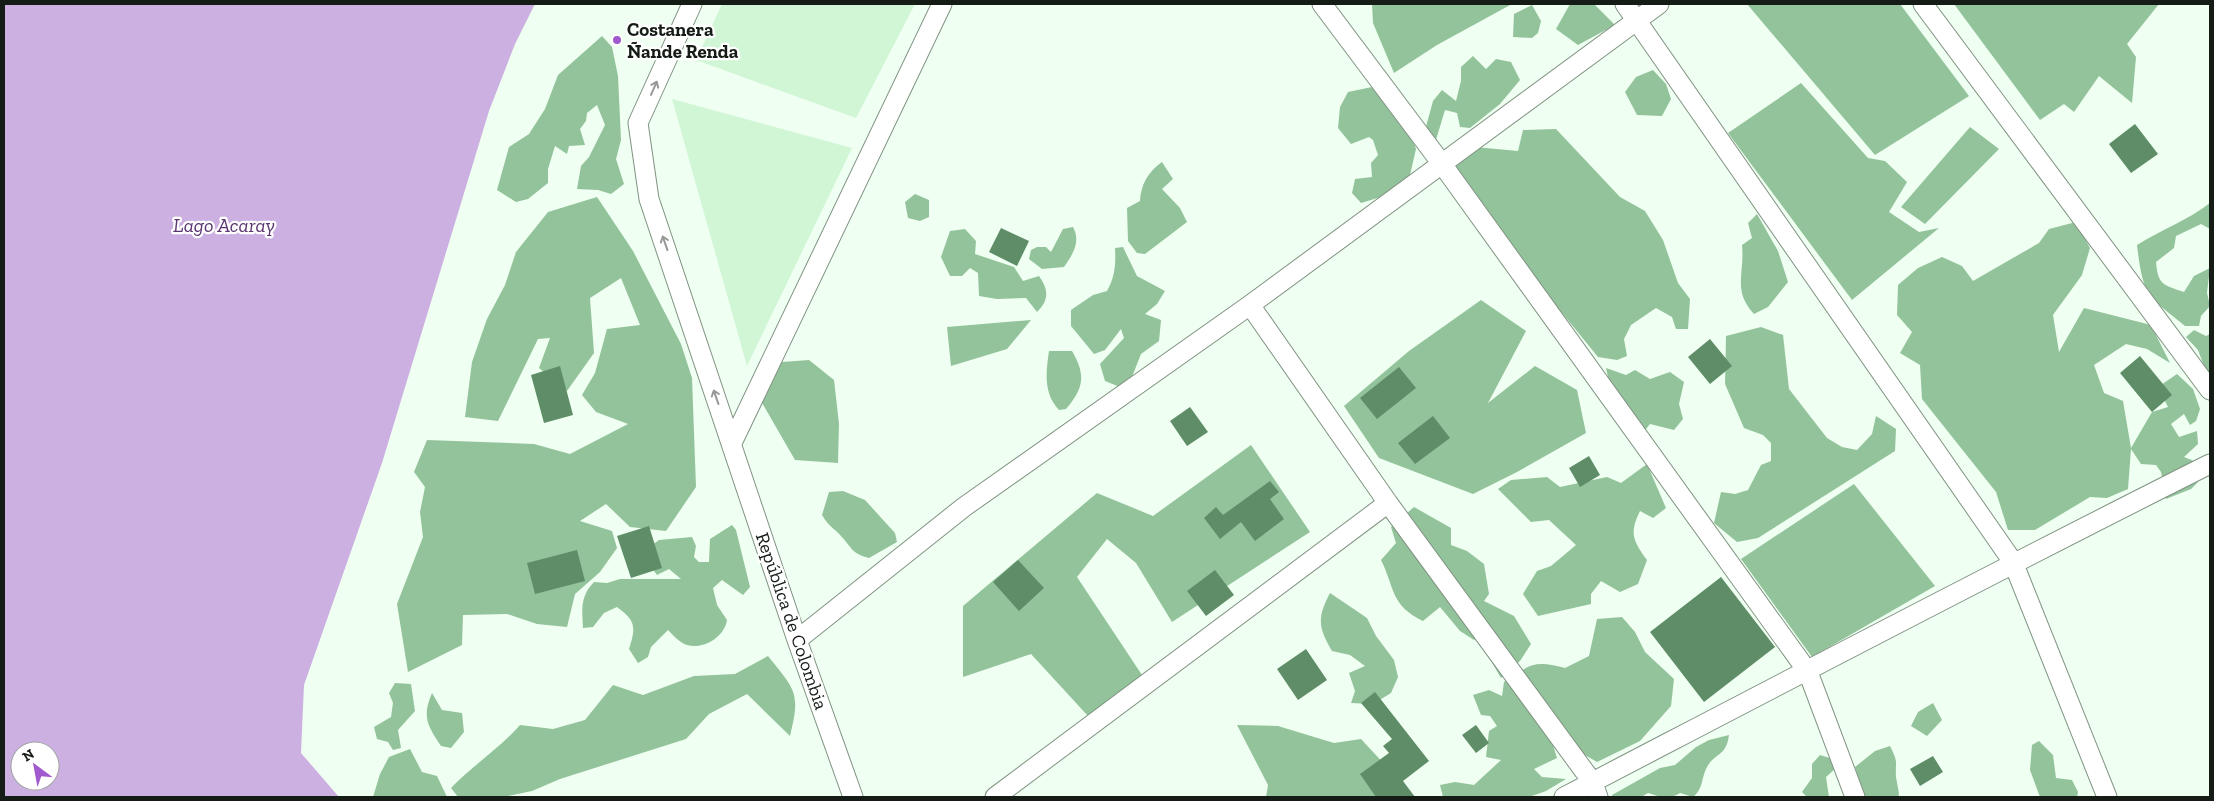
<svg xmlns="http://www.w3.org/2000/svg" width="2214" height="801" font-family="'Zilla Slab',serif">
	<rect width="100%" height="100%" fill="#effff1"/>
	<!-- green -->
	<path fill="#d1f6d6" d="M 722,4 L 915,4 L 856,118 L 696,60 Z
		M 672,99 L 852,148 L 747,366 Z"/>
	<!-- forest -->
	<path fill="#93c39b" d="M 1372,4 L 1512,4 L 1437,45 L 1394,73 L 1373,23 Z
		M 1570,4 L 1594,4 L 1615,25 L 1578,45 L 1556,29 Z
		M 1747,4 L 1900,4 L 1969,96 L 1875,155 Z
		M 1954,4 L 2159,4 L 2127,44 L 2136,57 L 2132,103 L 2099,76 L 2074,112 L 2064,104 L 2040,120 Z
		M 1532,5 L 1541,21 L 1538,33 L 1532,38 L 1513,37 L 1514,14 Z
		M 602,36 L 612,47 L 618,76 L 621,140 L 616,159 L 624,184 L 611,194 L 598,190 L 577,189 L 581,166 L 589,157 L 605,125 L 597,105 L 587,113 L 586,121 L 580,129 L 585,145 L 569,146 L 567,154 L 555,146 L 548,169 L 548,183 L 528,199 L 516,202 L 497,190 L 509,147 L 529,134 L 545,109 L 558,75 Z
		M 1473,56 L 1486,69 L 1496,59 L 1511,62 L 1520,80 L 1500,104 L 1470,128 L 1460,127 L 1457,113 L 1445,110 L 1435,143 L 1424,134 L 1433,101 L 1442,90 L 1456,101 L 1461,81 L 1461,67 Z
		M 1653,70 L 1666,84 L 1671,99 L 1662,116 L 1637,115 L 1625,92 L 1636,77 Z
		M 1801,83 L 1868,158 L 1885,161 L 1907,182 L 1889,212 L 1919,232 L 1939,228 L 1852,300 L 1728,133 Z
		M 1377,86 L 1412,137 L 1416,149 L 1410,175 L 1384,196 L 1361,203 L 1352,193 L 1355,179 L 1372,177 L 1371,163 L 1378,155 L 1373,140 L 1369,137 L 1351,144 L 1338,128 L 1340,107 L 1348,92 Z
		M 1970,127 L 1999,149 L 1925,224 L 1901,207 Z
		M 1556,129 L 1620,197 L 1645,211 L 1663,240 L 1678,283 L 1690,299 L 1688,329 L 1676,329 L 1672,317 L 1656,308 L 1631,325 L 1624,339 L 1627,356 L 1617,360 L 1598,357 L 1518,259 L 1452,165 L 1475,147 L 1518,151 L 1523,130 Z
		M 1162,162 L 1173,179 L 1162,189 L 1180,208 L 1187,222 L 1145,254 L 1137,253 L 1128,241 L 1127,208 L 1140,201 C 1141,184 1148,172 1162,162 Z
		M 915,194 L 929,200 L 929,217 L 920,221 L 908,218 L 905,202 Z
		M 597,197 L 633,251 L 681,344 L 692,378 L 696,487 L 666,531 L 630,527 L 606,504 L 580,521 L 612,531 L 617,548 L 600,572 L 575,594 L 567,627 L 537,624 L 507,614 L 463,615 L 462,645 L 408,672 L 397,604 L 423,537 L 420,512 L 425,487 L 414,472 L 427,440 L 534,444 L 570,454 L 628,424 L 596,412 L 582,395 L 595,373 L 607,329 L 640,325 L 621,278 L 590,298 L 594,353 L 567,391 L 539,368 L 550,338 L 538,339 L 498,421 L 465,417 L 472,362 L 487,319 L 505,285 L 516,252 L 548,212 Z
		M 2210,203 L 2210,229 L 2201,224 L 2176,236 L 2174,248 L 2156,262 C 2158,285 2163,285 2184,292 L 2194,276 L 2210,268 L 2207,293 L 2210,306 L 2201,316 L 2199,326 L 2185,326 C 2147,295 2143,296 2137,245 C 2161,230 2188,220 2210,203 Z
		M 1757,214 L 1778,251 L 1788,282 L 1768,307 L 1754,314 C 1732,290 1745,274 1742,245 L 1752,238 L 1748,223 Z
		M 2076,222 L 2090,248 L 2082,275 L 2053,315 L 2059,352 L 2084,308 L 2151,325 L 2170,363 L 2147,349 L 2126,344 L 2094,365 L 2104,393 L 2123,401 L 2131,448 L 2152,412 L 2168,407 L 2158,387 L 2177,374 L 2193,389 L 2200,409 L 2196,421 L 2190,425 L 2184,414 L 2171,424 L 2179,437 L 2197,431 L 2198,444 L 2184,457 L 2194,461 L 2198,482 L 2191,489 L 2166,499 L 2161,472 L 2156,465 L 2141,464 L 2131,449 L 2128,489 L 2107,498 L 2090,497 L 2035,530 L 2008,530 L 1996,492 L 1922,399 L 1920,365 L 1900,353 L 1912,332 L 1897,315 L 1898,285 L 1918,268 L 1942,257 L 1962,266 L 1973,281 L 2039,243 L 2049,229 Z
		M 1073,227 C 1081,242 1073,254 1064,267 L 1042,269 L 1029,259 L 1031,250 L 1037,247 L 1046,247 L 1051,252 L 1063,229 Z
		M 965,229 L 976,241 L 975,254 L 1014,267 L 1023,281 L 1039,276 C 1049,290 1049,300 1037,312 L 1026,298 L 997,299 L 979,296 L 978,273 L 970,268 L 962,276 L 950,276 L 941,257 L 950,231 Z
		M 1123,247 L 1137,276 L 1165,291 L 1157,304 L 1145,314 L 1161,320 L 1159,341 L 1141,354 L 1130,382 L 1120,387 L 1105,381 L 1100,364 L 1124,338 L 1121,329 L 1105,350 L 1094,354 L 1071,326 L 1071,310 L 1093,295 L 1107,291 C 1115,277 1116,264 1115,248 Z
		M 1481,300 L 1526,331 L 1488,403 L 1535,366 L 1577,390 L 1586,433 L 1517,472 L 1473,494 L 1379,458 L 1344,406 L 1409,351 Z
		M 1031,320 L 1007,349 L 951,366 L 947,327 Z
		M 1761,327 L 1783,335 L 1789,389 L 1827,438 L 1842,447 L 1857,450 L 1872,434 L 1876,416 L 1896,429 L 1895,451 L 1758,538 L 1737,542 L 1714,523 L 1721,492 L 1735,494 L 1748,490 L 1761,465 L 1771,461 L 1771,443 L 1763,435 L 1744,428 L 1725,384 L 1726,336 Z
		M 2194,330 L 2206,336 L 2210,334 L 2210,375 L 2204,366 L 2198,350 L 2186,337 Z
		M 1049,351 L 1072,351 C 1086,375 1084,388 1066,409 L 1059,410 C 1043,393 1046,372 1049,351 Z
		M 809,360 L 834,380 L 839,424 L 838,463 L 795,460 L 761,401 L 782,362 Z
		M 1606,368 L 1626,375 L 1635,370 L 1650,379 L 1670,372 L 1684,382 L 1679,404 L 1683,419 L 1674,430 L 1650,424 L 1643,433 L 1610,386 Z
		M 1251,445 L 1310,532 L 1172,622 L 1136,563 L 1107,539 L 1077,577 L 1142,675 L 1088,716 L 1031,654 L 963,677 L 963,606 L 1097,493 L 1153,516 Z
		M 1647,464 L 1666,508 L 1653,518 L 1640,511 C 1629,533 1633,541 1647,560 L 1638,584 L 1620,592 L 1601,581 L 1591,594 L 1591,604 L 1538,616 L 1523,594 L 1537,571 L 1551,566 L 1576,545 L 1549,520 L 1531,522 L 1498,489 L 1511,480 L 1547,477 L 1560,487 L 1607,477 L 1621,483 Z
		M 1854,484 L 1935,586 L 1812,657 L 1741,559 Z
		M 843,491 L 865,500 L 895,533 L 897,542 L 869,558 C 851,553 853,549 841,536 C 834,528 829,527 822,515 L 829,492 Z
		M 1414,507 L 1451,528 L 1451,545 L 1467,551 L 1484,564 L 1489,594 L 1484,601 L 1514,616 L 1531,644 L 1520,661 L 1501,678 L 1487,654 L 1490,625 L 1474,640 L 1460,631 L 1440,607 L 1423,621 C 1390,605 1395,588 1381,560 L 1396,543 L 1391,527 Z
		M 732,525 L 736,530 L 750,587 L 743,595 L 722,580 L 713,588 L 717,605 L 727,620 C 725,636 704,650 687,645 C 680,643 673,635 668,630 L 651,647 L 648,657 L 638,663 L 629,649 C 636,627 636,621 617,607 L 604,613 L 593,627 L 583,628 C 582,610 580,596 594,582 L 607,583 L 620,579 L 681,579 L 669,569 L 657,575 L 646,560 L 645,550 L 659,540 L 692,537 L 696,546 L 694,557 L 699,562 L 709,562 L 710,539 Z
		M 1330,593 L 1367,618 L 1376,636 L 1394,660 L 1398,677 L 1391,693 L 1373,704 L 1351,703 L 1355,691 L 1349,673 L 1365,666 L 1350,655 L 1332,651 C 1318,627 1317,618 1330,593 Z
		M 1622,617 L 1635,632 L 1645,652 L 1674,679 L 1671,706 L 1640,741 L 1597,762 L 1585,755 L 1553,745 L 1557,758 L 1534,769 L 1542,777 L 1566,779 L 1546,791 L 1529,797 L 1443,797 L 1440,785 L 1455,782 L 1474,785 L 1501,760 L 1486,757 L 1489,731 L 1497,726 L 1490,716 L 1481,715 L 1473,695 L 1489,690 L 1502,696 L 1504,682 C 1531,664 1533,660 1565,668 L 1589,656 L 1597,619 Z
		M 768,656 C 795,690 801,692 790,736 L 747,694 L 709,714 L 686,739 L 560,779 L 532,791 L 503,797 L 458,797 L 451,788 C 473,765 499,749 520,725 L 553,729 L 585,720 L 613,685 L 643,695 L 694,676 L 735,674 Z
		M 395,683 L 411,684 L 415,711 L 398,730 L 401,748 L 393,750 L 388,742 L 377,739 L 374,727 L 391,717 L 393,703 L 389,693 Z
		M 432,693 L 442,710 L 462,713 L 464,732 L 451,748 L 441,746 C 427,725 422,717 432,693 Z
		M 1933,703 L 1942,720 L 1927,736 L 1911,726 L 1918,712 Z
		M 1237,725 L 1278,726 L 1334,743 L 1361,739 L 1415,797 L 1266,797 L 1268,785 Z
		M 1729,735 C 1726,758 1714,752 1706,769 C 1701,780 1703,789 1693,797 L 1680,793 C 1669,800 1660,797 1648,793 L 1641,797 L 1613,797 L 1612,795 L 1660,768 L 1675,765 L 1696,747 L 1709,740 Z
		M 2039,741 L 2053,755 L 2056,778 L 2072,780 L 2078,792 L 2077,797 L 2040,797 L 2030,770 L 2032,745 Z
		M 1890,746 C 1899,764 1895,760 1896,777 C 1897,784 1899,790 1899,797 L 1865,797 L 1855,767 L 1875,751 Z
		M 410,749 L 422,772 L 437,776 L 447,797 L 373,797 L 380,774 L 389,757 Z
		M 1820,755 L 1833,759 L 1836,768 L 1826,777 L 1829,797 L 1807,797 L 1802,792 L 1812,778 L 1812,764 Z"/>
	<!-- water -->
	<path fill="#cdb0e2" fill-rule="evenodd" d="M 4,4 L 535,4 L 515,44 L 489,111 L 382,463 L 304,685 L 301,753 L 339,797 L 4,797 ZM 20,751 L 50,751 L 50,781 L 20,781 Z"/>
	<!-- building -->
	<path fill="#5e8d67" d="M 2135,124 L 2158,154 L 2131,173 L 2109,144 Z
		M 1001,228 L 1029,241 L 1017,266 L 989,252 Z
		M 1710,339 L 1732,366 L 1710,384 L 1688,357 Z
		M 2140,356 L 2172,395 L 2152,412 L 2120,373 Z
		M 560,366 L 573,415 L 544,423 L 531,375 Z
		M 1399,367 L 1416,388 L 1377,419 L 1360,398 Z
		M 1190,407 L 1208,432 L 1187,446 L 1170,421 Z
		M 1433,416 L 1450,438 L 1415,464 L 1398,443 Z
		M 1589,456 L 1600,475 L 1580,487 L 1569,468 Z
		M 1270,481 L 1279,492 L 1270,499 L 1284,519 L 1255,541 L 1241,522 L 1220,539 L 1204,518 L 1216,507 L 1223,515 Z
		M 649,526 L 662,568 L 631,578 L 617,536 Z
		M 577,550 L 585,581 L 535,594 L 527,563 Z
		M 1018,560 L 1044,588 L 1019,611 L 993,582 Z
		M 1215,570 L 1234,595 L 1206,616 L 1187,591 Z
		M 1721,577 L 1775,647 L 1704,702 L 1650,632 Z
		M 1306,649 L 1327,680 L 1298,700 L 1277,669 Z
		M 1375,692 L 1429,761 L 1403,781 L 1415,797 L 1376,797 L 1360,774 L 1389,753 L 1383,746 L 1392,739 L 1361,703 Z
		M 1476,725 L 1489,743 L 1476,753 L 1462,735 Z
		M 1933,756 L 1943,772 L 1920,786 L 1910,769 Z"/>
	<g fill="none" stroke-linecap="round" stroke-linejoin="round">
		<!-- street casing -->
		<g stroke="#819383" stroke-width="21">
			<path id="street" d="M 692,4 L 638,123 L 649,199 L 797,640 L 853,797
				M 1322,4 L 1442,164 L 1808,672 L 1855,797
				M 1625,4 L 2013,562 L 2107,797
				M 1923,4 L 2210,390
				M 1250,305 L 1388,503 L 1593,783 L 1598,797
				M 732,443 L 942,4
				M 797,640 L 964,507 L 1250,305 L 1659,4
				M 995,797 L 1388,503
				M 1564,797 C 1779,685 1994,572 2210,464"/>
		</g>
		<!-- street -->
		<use href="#street" stroke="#fff" stroke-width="19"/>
	</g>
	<!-- one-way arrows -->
	<defs><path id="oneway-shaft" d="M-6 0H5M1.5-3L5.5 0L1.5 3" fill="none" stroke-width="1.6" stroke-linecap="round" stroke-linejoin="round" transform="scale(1.25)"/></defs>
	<g stroke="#969996">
		<use href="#oneway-shaft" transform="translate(654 88) rotate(-66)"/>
		<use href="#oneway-shaft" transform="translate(665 243) rotate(-109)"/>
		<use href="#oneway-shaft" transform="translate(716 397) rotate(-109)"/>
	</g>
	<!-- markers -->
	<circle fill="#a15ace" stroke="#fff" stroke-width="2" cx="617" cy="40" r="5"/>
	<g text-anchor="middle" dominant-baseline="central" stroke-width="4.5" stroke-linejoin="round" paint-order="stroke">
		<!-- poi labels -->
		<g font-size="19" font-weight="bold" fill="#151c16" stroke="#fff" text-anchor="start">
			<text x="627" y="29">Costanera<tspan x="627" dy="22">Ñande Renda</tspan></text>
		</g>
		<!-- street labels -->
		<g font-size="19" fill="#151c16" stroke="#fff">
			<text transform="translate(792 621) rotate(71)">República de Colombia</text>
		</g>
		<!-- water labels -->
		<g font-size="20" font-style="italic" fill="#5a3572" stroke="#fff">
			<text x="224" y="225">Lago Acaray</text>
		</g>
	</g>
	<!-- border -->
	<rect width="2214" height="801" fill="none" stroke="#151c16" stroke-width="10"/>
	<!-- north arrow -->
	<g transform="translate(35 766) rotate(328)"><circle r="24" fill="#ffffff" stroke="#a1a4a2"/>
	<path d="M0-4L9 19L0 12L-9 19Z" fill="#a15ace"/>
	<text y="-8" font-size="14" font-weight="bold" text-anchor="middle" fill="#151c16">N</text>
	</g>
</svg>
